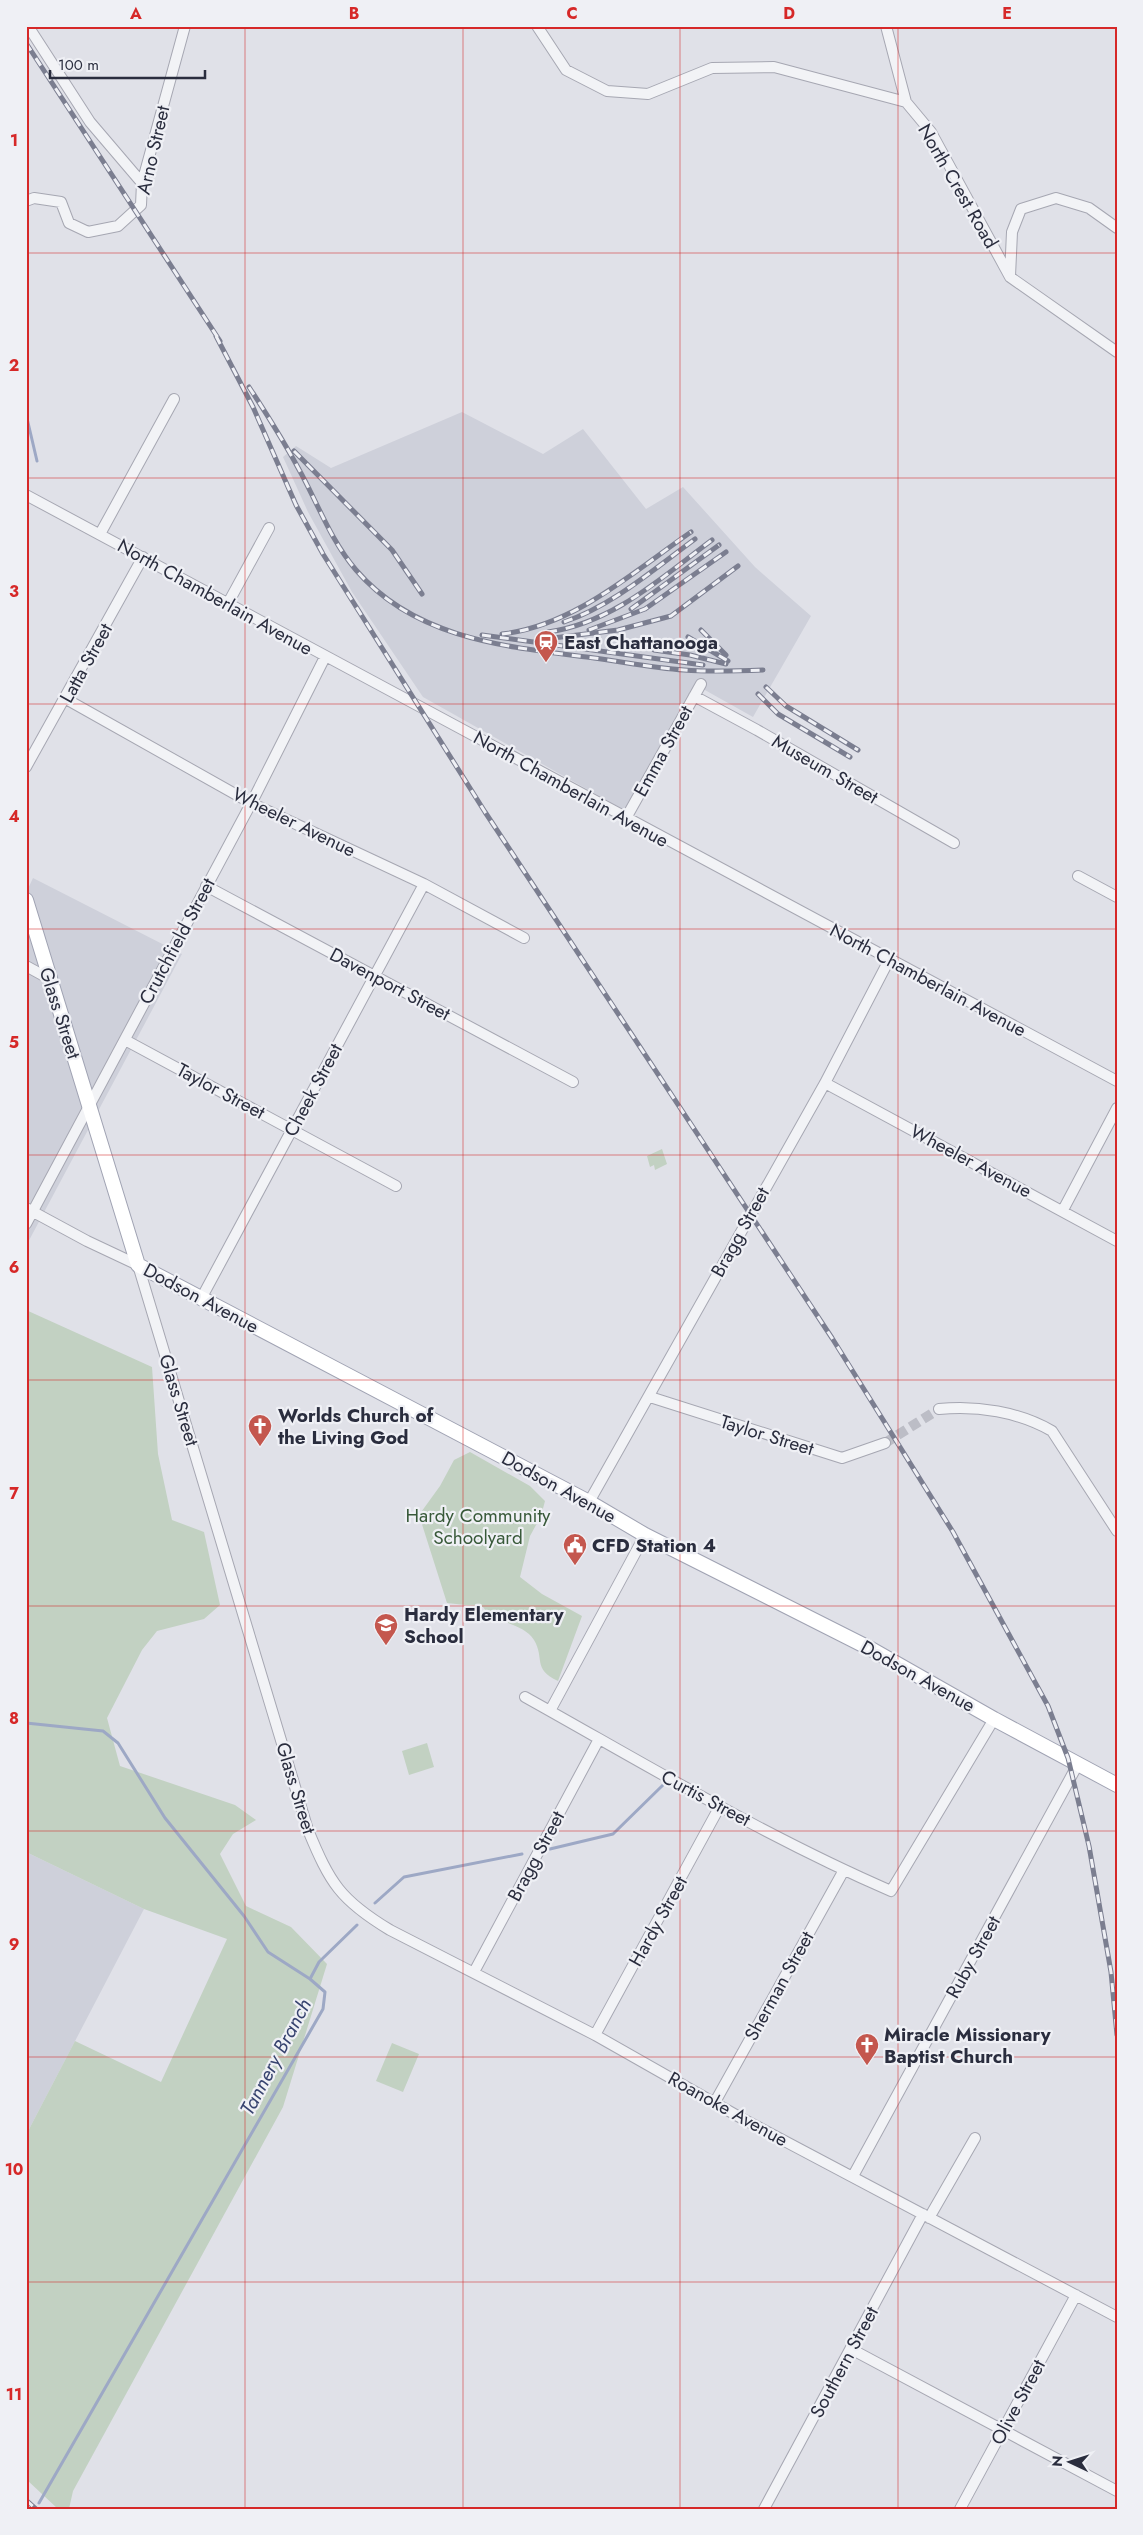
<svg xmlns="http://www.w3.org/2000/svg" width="1143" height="2535" font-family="Jost,sans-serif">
	<rect width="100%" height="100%" fill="#e0e1e8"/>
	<!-- built -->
	<path fill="#ced0da" d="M 462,412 L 543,454 L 583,429 L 646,509 L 683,487 L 755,567 L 811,616 L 753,717 L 696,685 L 624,810 L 423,697 L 352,592 L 308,512 L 283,457 L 296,446 L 331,468 Z
		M 33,878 L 182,954 L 26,1246 L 26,893 Z
		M 26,1852 L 144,1909 L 26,2135 Z"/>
	<!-- green -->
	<path fill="#c2d1c2" d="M 662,1149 L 667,1164 L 655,1170 L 654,1165 L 650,1167 L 647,1156 Z
		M 26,1310 L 152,1367 L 158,1454 L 172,1520 L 204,1532 L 220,1605 L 204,1619 L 157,1631 L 142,1650 L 107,1718 L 120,1766 L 235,1805 L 256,1820 L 233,1834 L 220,1854 L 246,1906 L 291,1927 L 327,1964 L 283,2107 L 73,2491 L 69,2509 L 58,2509 L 26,2479 L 26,2135 L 75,2041 L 161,2082 L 227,1939 L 144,1909 L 26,1852 Z
		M 470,1452 L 530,1486 L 545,1501 L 541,1516 L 530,1536 L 520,1577 L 542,1594 L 582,1616 L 558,1681 C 532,1669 545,1658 534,1640 C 523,1622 494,1624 483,1607 L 447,1603 L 419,1515 L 440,1486 L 454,1460 Z
		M 427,1743 L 434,1767 L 409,1775 L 402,1751 Z
		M 392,2043 L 419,2054 L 403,2092 L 376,2081 Z"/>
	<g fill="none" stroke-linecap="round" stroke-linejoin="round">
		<!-- stream -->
		<path stroke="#9da8c5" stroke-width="3" d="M 26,414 L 37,461
			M 26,1723 L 103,1731 L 118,1743 L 165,1818 L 244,1916 L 268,1952 L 310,1979 L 325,1992 L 323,2009 L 39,2503
			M 550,1849 L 613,1834 L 663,1785
			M 375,1903 L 404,1877 L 522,1854
			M 310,1979 L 319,1962 L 357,1925"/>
		<!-- minor-tunnel -->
		<path stroke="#bcbdc6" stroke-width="10" stroke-dasharray="10 5" stroke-linecap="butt" d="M 885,1443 L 939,1409"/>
		<!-- minor casing -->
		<g stroke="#a6a7b2" stroke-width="12">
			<path id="minor" d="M 28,26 L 90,122 L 142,183
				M 537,26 L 566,70 L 607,91 L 648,94 L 712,68 L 774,67 L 906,102 L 931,132 L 1010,277 L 1117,352
				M 886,26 L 906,102
				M 26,201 L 34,198 L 61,202 L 69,223 L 88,232 L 118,226 L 141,205 L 142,183 L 185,26
				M 1010,276 L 1012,232 L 1021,209 L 1056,198 L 1089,208 L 1117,228
				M 26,495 L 1117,1081
				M 100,534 L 174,399
				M 227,605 L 269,528
				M 694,696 L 757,730 L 954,843
				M 66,699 L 251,803 L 424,884 L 524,938
				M 26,767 L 143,557
				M 626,818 L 701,684
				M 1078,876 L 1117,897
				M 206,886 L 573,1082
				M 26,966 L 48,978
				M 125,1040 L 396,1186
				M 825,1083 L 1117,1241
				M 26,1208 L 87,1241 L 138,1265 L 308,1830 C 330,1883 340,1900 390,1930 L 595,2035 L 743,2119 L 1117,2317
				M 1063,1210 L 1117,1108
				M 26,1224 L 255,796 L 325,657
				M 202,1297 L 424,884
				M 650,1397 L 842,1458 L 885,1443
				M 939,1409 C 977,1405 1019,1412 1052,1431 L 1117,1531
				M 589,1502 L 825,1083 L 889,960
				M 525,1697 C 645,1764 764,1836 891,1891 L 994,1719
				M 551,1709 L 645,1535
				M 474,1972 L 599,1739
				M 595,2035 L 720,1806
				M 715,2102 L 844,1870
				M 853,2176 L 1078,1764
				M 929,2218 L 975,2138
				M 851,2349 L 1117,2491
				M 764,2509 L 923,2214
				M 960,2509 L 1076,2295"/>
		</g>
		<!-- major casing -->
		<g stroke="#a0a3b3" stroke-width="16">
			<path id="major" d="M 26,900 L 138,1265 L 589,1502 L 645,1535 L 871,1649 L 994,1719 L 1117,1785"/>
		</g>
		<!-- minor -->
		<use href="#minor" stroke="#f2f3f6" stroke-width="10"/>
		<!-- major -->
		<use href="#major" stroke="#fff" stroke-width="14"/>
		<!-- rail casing -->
		<g stroke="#7b7e90" stroke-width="5">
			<path id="rail" d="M 26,43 L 220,341
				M 216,336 L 253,407 L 296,505 L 323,554 L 485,812 L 832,1338 L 953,1532 L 1048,1706 L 1068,1758 L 1089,1846 L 1111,1972 L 1117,2035
				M 249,387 C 268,416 286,445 302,475 C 319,507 332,542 356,570 C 416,640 509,647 594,658 C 624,662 654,668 684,670 C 710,672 737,671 763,670
				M 294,451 L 392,550 L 422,594
				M 631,609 L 719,545
				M 564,622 C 612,606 654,569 695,539
				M 589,630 L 645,609 L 726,552
				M 701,630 L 726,655
				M 548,632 C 613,623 662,577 712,540
				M 502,634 C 574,626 633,572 691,532
				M 482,635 L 703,665
				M 688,637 L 728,661
				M 545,639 L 618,630 L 671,616 L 738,566
				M 654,650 L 690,655 L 726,664
				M 766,687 L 786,706 L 858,750
				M 758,694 L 778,714 L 850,757
				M 26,2500 L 36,2509"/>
		</g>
		<!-- rail -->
		<use href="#rail" stroke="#eff0f5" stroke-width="3" stroke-dasharray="9" stroke-linecap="butt"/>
	</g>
	<!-- grid -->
	<path fill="none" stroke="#d62828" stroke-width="1" stroke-opacity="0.55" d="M 245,26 L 245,2509M 463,26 L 463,2509M 680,26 L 680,2509M 898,26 L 898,2509M 26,253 L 1117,253M 26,478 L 1117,478M 26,704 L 1117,704M 26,929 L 1117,929M 26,1155 L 1117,1155M 26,1380 L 1117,1380M 26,1606 L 1117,1606M 26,1831 L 1117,1831M 26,2057 L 1117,2057M 26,2282 L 1117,2282"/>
	<!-- icons -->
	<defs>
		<g id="station-pin" transform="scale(1.25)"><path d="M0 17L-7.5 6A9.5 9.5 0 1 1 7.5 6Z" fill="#c4574e" stroke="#eff0f5"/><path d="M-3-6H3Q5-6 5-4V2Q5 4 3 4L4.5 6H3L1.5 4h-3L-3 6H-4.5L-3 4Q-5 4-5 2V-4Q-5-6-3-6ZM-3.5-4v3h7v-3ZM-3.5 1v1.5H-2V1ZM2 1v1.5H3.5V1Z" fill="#fff"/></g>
		<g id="church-pin" transform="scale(1.25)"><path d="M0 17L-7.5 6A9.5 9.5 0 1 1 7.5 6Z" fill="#c4574e" stroke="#eff0f5"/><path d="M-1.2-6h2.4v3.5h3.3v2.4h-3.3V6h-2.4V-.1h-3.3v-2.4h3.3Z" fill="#fff"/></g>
		<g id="civic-pin" transform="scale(1.25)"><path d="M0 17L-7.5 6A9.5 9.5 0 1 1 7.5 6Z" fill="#c4574e" stroke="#eff0f5"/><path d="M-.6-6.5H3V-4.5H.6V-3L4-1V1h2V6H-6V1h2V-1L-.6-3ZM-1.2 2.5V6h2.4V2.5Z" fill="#fff"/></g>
		<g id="school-pin" transform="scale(1.25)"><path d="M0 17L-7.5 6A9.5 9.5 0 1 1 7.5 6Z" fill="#c4574e" stroke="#eff0f5"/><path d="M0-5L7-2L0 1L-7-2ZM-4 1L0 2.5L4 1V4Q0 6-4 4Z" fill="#fff"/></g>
	</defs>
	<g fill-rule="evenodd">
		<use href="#station-pin" x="546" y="642"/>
		<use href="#church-pin" x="260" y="1426"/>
		<use href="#civic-pin" x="575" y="1545"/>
		<use href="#school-pin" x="386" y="1625"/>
		<use href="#church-pin" x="867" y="2045"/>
	</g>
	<g text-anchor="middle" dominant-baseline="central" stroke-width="4.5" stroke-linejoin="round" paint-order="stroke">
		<!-- street labels -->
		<g font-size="19" fill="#2a2d3e" stroke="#eff0f5">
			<text transform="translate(153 150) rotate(-77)">Arno Street</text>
			<text transform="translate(958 186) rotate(60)">North Crest Road</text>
			<text transform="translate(215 597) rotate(29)">North Chamberlain Avenue</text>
			<text transform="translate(86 663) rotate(-61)">Latta Street</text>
			<text transform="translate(663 751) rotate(-61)">Emma Street</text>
			<text transform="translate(825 769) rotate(30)">Museum Street</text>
			<text transform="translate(571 789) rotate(29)">North Chamberlain Avenue</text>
			<text transform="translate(294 822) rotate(26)">Wheeler Avenue</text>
			<text transform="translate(177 941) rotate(-62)">Crutchfield Street</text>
			<text transform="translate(928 980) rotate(28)">North Chamberlain Avenue</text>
			<text transform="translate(390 984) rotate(28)">Davenport Street</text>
			<text transform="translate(60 1013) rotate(72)">Glass Street</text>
			<text transform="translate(313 1090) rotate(-62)">Cheek Street</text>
			<text transform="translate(221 1091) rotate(28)">Taylor Street</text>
			<text transform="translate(971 1161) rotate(28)">Wheeler Avenue</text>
			<text transform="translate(740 1232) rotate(-61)">Bragg Street</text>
			<text transform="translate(201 1298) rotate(28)">Dodson Avenue</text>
			<text transform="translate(179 1400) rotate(73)">Glass Street</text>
			<text transform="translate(767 1435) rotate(17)">Taylor Street</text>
			<text transform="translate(559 1487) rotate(29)">Dodson Avenue</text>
			<text transform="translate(918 1676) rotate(29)">Dodson Avenue</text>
			<text transform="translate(296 1788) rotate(73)">Glass Street</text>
			<text transform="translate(706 1798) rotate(28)">Curtis Street</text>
			<text transform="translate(536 1856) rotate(-62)">Bragg Street</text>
			<text transform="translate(658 1921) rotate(-61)">Hardy Street</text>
			<text transform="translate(973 1957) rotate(-61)">Ruby Street</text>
			<text transform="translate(779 1986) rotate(-61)">Sherman Street</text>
			<text transform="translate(728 2109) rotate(29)">Roanoke Avenue</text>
			<text transform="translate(844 2362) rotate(-62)">Southern Street</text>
			<text transform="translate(1018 2402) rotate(-62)">Olive Street</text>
		</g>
		<!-- poi labels -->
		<g font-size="19" font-weight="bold" fill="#2a2d3e" stroke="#eff0f5" text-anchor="start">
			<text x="564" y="642">East Chattanooga</text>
			<text x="278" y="1415">Worlds Church of<tspan x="278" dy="22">the Living God</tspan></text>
			<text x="592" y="1545">CFD Station 4</text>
			<text x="404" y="1614">Hardy Elementary<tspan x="404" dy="22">School</tspan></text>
			<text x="884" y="2034">Miracle Missionary<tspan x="884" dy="22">Baptist Church</tspan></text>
		</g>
		<!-- park labels -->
		<g font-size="19" fill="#385939" stroke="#eff0f5">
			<text x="478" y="1515">Hardy Community<tspan x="478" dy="22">Schoolyard</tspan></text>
		</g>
		<!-- water labels -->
		<g font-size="20" font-style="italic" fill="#37436f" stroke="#eff0f5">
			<text transform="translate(276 2057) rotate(-62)">Tannery Branch</text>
		</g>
	</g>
	<!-- border -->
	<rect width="1143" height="2535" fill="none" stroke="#eff0f5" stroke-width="55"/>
	<!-- north arrow -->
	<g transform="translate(1070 2462) rotate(274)" stroke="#eff0f5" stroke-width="4" paint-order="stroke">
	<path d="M0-4L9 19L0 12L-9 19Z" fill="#2a2d3e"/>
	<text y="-8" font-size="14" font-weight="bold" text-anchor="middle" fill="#2a2d3e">N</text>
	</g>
	<!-- scale -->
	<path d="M50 70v8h155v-8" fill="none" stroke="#2a2d3e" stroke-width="2.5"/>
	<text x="58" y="70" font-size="15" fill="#2a2d3e" stroke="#eff0f5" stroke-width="4" paint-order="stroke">100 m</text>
	<rect x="28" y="28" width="1088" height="2480" fill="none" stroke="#d62828" stroke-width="2"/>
	<g font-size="16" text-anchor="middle" font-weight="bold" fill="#d62828">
		<text x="136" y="19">A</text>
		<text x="354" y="19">B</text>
		<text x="572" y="19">C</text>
		<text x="789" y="19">D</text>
		<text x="1007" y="19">E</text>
		<text x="14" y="146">1</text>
		<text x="14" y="371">2</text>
		<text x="14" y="597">3</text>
		<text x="14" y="822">4</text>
		<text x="14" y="1048">5</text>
		<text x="14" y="1273">6</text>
		<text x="14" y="1499">7</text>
		<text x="14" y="1724">8</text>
		<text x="14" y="1950">9</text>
		<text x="14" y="2175">10</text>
		<text x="14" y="2400">11</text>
	</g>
</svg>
